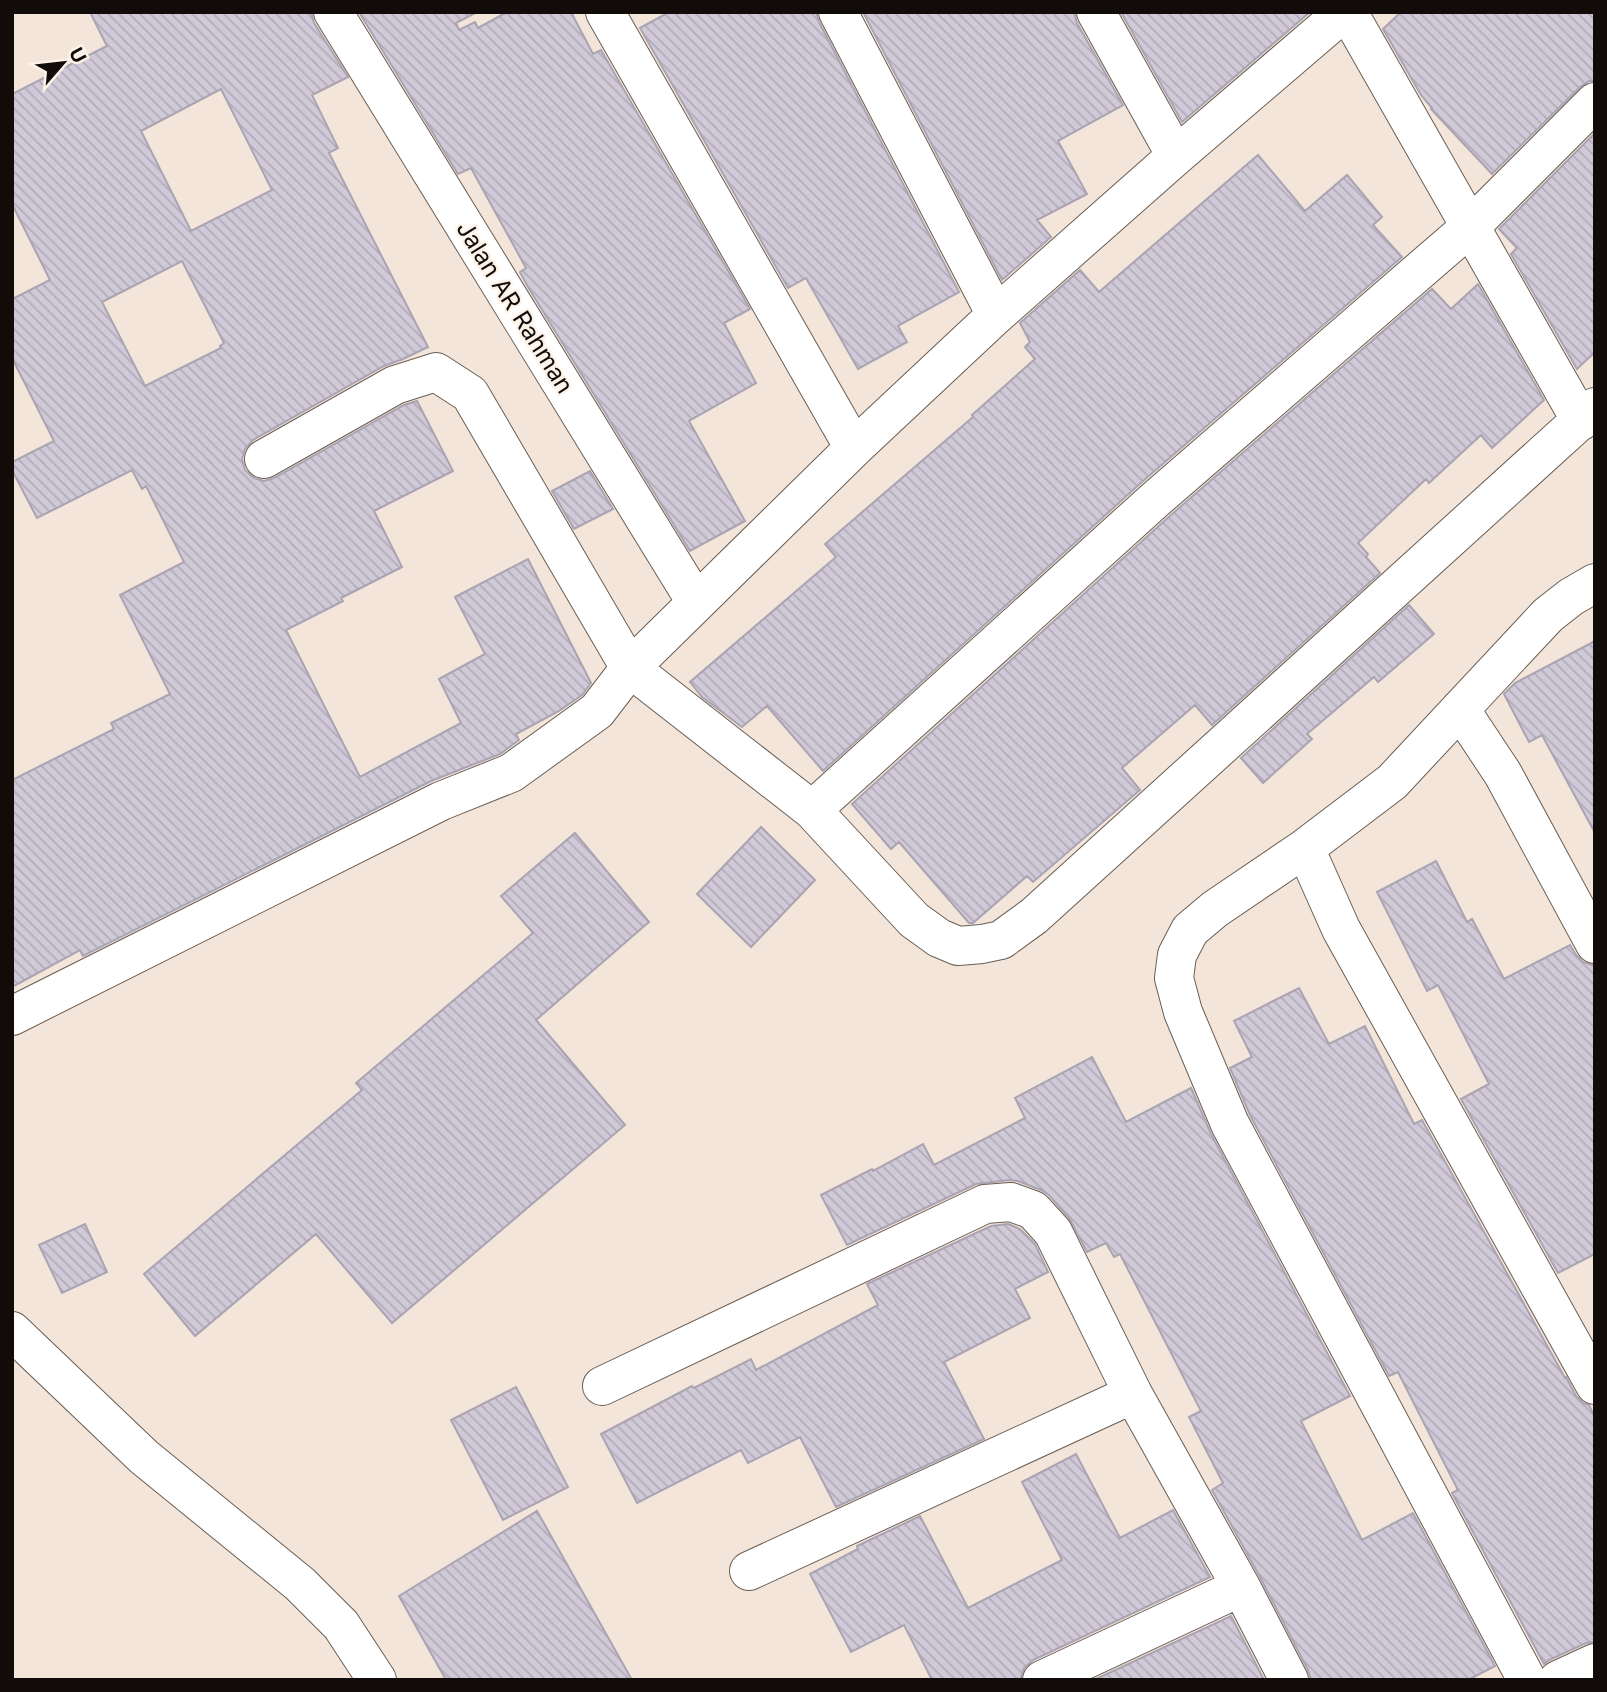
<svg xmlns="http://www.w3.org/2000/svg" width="1607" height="1692" font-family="Inter,sans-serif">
	<defs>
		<pattern id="building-back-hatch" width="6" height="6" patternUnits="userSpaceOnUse" patternTransform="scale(1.75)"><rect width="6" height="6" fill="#d0c9d8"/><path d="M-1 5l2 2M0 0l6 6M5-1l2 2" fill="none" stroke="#b2abb8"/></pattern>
	</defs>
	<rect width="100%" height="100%" fill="#f3e5d9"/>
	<!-- building -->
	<path fill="url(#building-back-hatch)" stroke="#aaa3b1" stroke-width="2" fill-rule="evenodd" d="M 90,12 L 311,12 L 314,23 L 348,77 L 312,95 L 338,148 L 329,153 L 428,347 L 403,359 L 384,366 L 253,440 L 245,449 L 242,459 L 245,470 L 254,478 L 264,481 L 274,478 L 404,405 L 417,401 L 453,471 L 374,511 L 402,567 L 341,598 L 343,601 L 286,630 L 360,777 L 461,723 L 439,679 L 485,654 L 455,597 L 528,559 L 591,683 L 582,695 L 559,711 L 516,734 L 519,740 L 500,754 L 431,781 L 83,956 L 80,950 L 12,987 L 12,780 L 114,729 L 111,723 L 170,694 L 120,595 L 184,562 L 146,486 L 142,489 L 132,470 L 37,518 L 12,470 L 12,462 L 54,441 L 12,358 L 12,299 L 50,280 L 12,204 L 12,94 L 107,46 ZM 221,89 L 272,190 L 191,231 L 141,131 ZM 182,261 L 224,343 L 220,346 L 221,348 L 145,386 L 102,302 Z
		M 359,12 L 477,12 L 456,23 L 459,30 L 475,22 L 478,28 L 507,12 L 571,12 L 593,54 L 601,50 L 750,309 L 724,323 L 756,383 L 689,421 L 745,521 L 690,551 L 528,287 L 520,272 L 526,268 L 471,168 L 458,174 Z
		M 669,12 L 816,12 L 819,22 L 959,292 L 898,326 L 907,342 L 858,369 L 806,278 L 788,288 L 640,28 Z
		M 863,12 L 1074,12 L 1077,23 L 1123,105 L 1058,141 L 1087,194 L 1037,220 L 1051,237 L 1002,280 Z
		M 1121,12 L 1310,12 L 1182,122 Z
		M 1401,12 L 1595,12 L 1595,81 L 1589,81 L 1580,87 L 1492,174 L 1431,109 L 1432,108 L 1421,95 L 1383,29 Z
		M 1595,133 L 1595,352 L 1577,369 L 1511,254 L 1517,248 L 1499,229 Z
		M 1258,155 L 1305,211 L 1347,175 L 1382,217 L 1373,225 L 1402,257 L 1143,481 L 823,771 L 767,706 L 742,727 L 702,697 L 690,682 L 836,557 L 825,544 L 973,417 L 972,415 L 1035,359 L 1025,347 L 1030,342 L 1020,323 L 1080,270 L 1099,292 Z
		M 1478,284 L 1544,400 L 1492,448 L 1481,435 L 1429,483 L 1426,479 L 1358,543 L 1368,554 L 1366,557 L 1380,573 L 1212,725 L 1195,705 L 1122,768 L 1140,790 L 1033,882 L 1027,876 L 973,923 L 969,923 L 899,842 L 891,849 L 852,804 L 1172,514 L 1432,289 L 1451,309 Z
		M 590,471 L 613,509 L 574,529 L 552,491 Z
		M 1409,605 L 1434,634 L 1378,682 L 1374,677 L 1307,734 L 1312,739 L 1263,783 L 1241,758 Z
		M 1595,641 L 1595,833 L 1542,735 L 1529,742 L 1504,694 L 1515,683 Z
		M 761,827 L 815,880 L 751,947 L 697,894 Z
		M 575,833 L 649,922 L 536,1020 L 625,1125 L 392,1323 L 316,1234 L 195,1336 L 144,1274 L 362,1090 L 356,1083 L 533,933 L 501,896 Z
		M 1436,861 L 1467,922 L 1472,919 L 1504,979 L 1570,945 L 1576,955 L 1583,962 L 1595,966 L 1595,1254 L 1558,1273 L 1461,1099 L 1489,1084 L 1438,985 L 1427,991 L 1377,892 Z
		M 1299,988 L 1329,1044 L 1365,1026 L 1414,1124 L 1422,1120 L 1565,1378 L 1566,1377 L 1576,1396 L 1583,1403 L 1589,1405 L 1595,1417 L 1595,1642 L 1586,1643 L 1549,1660 L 1544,1664 L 1452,1493 L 1458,1490 L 1398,1372 L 1389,1376 L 1250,1115 L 1230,1068 L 1252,1057 L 1234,1021 Z
		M 1092,1057 L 1126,1122 L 1191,1088 L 1211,1134 L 1350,1396 L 1301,1421 L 1362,1540 L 1413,1513 L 1495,1666 L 1468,1680 L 1311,1680 L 1308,1670 L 1260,1577 L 1212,1490 L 1223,1483 L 1189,1417 L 1201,1411 L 1120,1254 L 1114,1257 L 1106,1243 L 1087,1252 L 1069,1218 L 1049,1195 L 1041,1190 L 1018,1181 L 1010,1180 L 976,1184 L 847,1245 L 821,1195 L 872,1169 L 873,1171 L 923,1144 L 934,1165 L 1025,1118 L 1015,1098 Z
		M 85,1224 L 107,1272 L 62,1293 L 39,1245 Z
		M 1008,1224 L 1020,1229 L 1035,1244 L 1048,1272 L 1015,1289 L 1030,1318 L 944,1362 L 984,1439 L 836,1507 L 800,1437 L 748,1463 L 741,1450 L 637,1503 L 601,1434 L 692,1386 L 694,1388 L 751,1359 L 756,1370 L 878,1305 L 867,1284 L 991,1226 Z
		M 516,1387 L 568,1487 L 503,1520 L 451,1420 Z
		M 1076,1454 L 1120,1538 L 1173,1510 L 1210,1577 L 1033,1660 L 1024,1668 L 1020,1680 L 932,1680 L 904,1625 L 851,1652 L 810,1574 L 858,1549 L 857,1546 L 920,1516 L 968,1608 L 1062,1560 L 1022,1482 Z
		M 537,1511 L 632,1680 L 446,1680 L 399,1596 Z
		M 1231,1616 L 1264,1680 L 1094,1680 Z"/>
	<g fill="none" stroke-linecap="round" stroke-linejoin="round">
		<!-- street casing -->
		<g stroke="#6a5e54" stroke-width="40">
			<path id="street" d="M 333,12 L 696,602
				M 605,12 L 854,448
				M 838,12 L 996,315
				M 1096,12 L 1176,156
				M 1348,12 L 1581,421
				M 264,459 L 395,385 L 436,372 L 470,394 L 630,668 L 812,810 L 914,920 L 939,938 L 958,946 L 982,944 L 1001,940 L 1034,916 L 1595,407
				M 1460,709 L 1503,774 L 1595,944
				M 812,810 L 1157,498 L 1470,227 L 1595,102
				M 1305,848 L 1341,929 L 1595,1385
				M 12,1016 L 441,801 L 511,773 L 597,711 L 630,668 L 854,448 L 996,315 L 1176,156 L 1344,12
				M 12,1331 L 144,1457 L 300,1584 L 341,1625 L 377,1680
				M 602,1386 L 985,1204 L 1011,1202 L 1033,1210 L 1053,1232 L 1133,1394 L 1241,1587 L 1289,1680
				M 749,1571 L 1133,1394
				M 1042,1680 L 1241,1587
				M 1527,1680 L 1230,1124 L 1183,1012 L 1174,978 L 1177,955 L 1190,930 L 1215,909 L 1305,848 L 1392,782 L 1548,615 L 1571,597 L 1595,583
				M 1558,1680 L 1595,1663"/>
		</g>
		<!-- street -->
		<use href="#street" stroke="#fff" stroke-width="38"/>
	</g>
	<g text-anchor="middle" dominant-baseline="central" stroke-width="5" stroke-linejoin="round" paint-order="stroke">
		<!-- street labels -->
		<g font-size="24" fill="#110c09" stroke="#fef3e9">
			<text transform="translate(515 307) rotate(58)">Jalan AR Rahman</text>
		</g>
	</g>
	<!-- border -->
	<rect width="1607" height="1692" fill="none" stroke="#110c09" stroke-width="28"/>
	<!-- north arrow -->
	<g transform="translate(63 63) rotate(62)" stroke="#fef3e9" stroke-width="5" paint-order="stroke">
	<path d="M0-5L12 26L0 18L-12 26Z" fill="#110c09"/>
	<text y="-10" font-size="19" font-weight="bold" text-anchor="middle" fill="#110c09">U</text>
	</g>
</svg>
